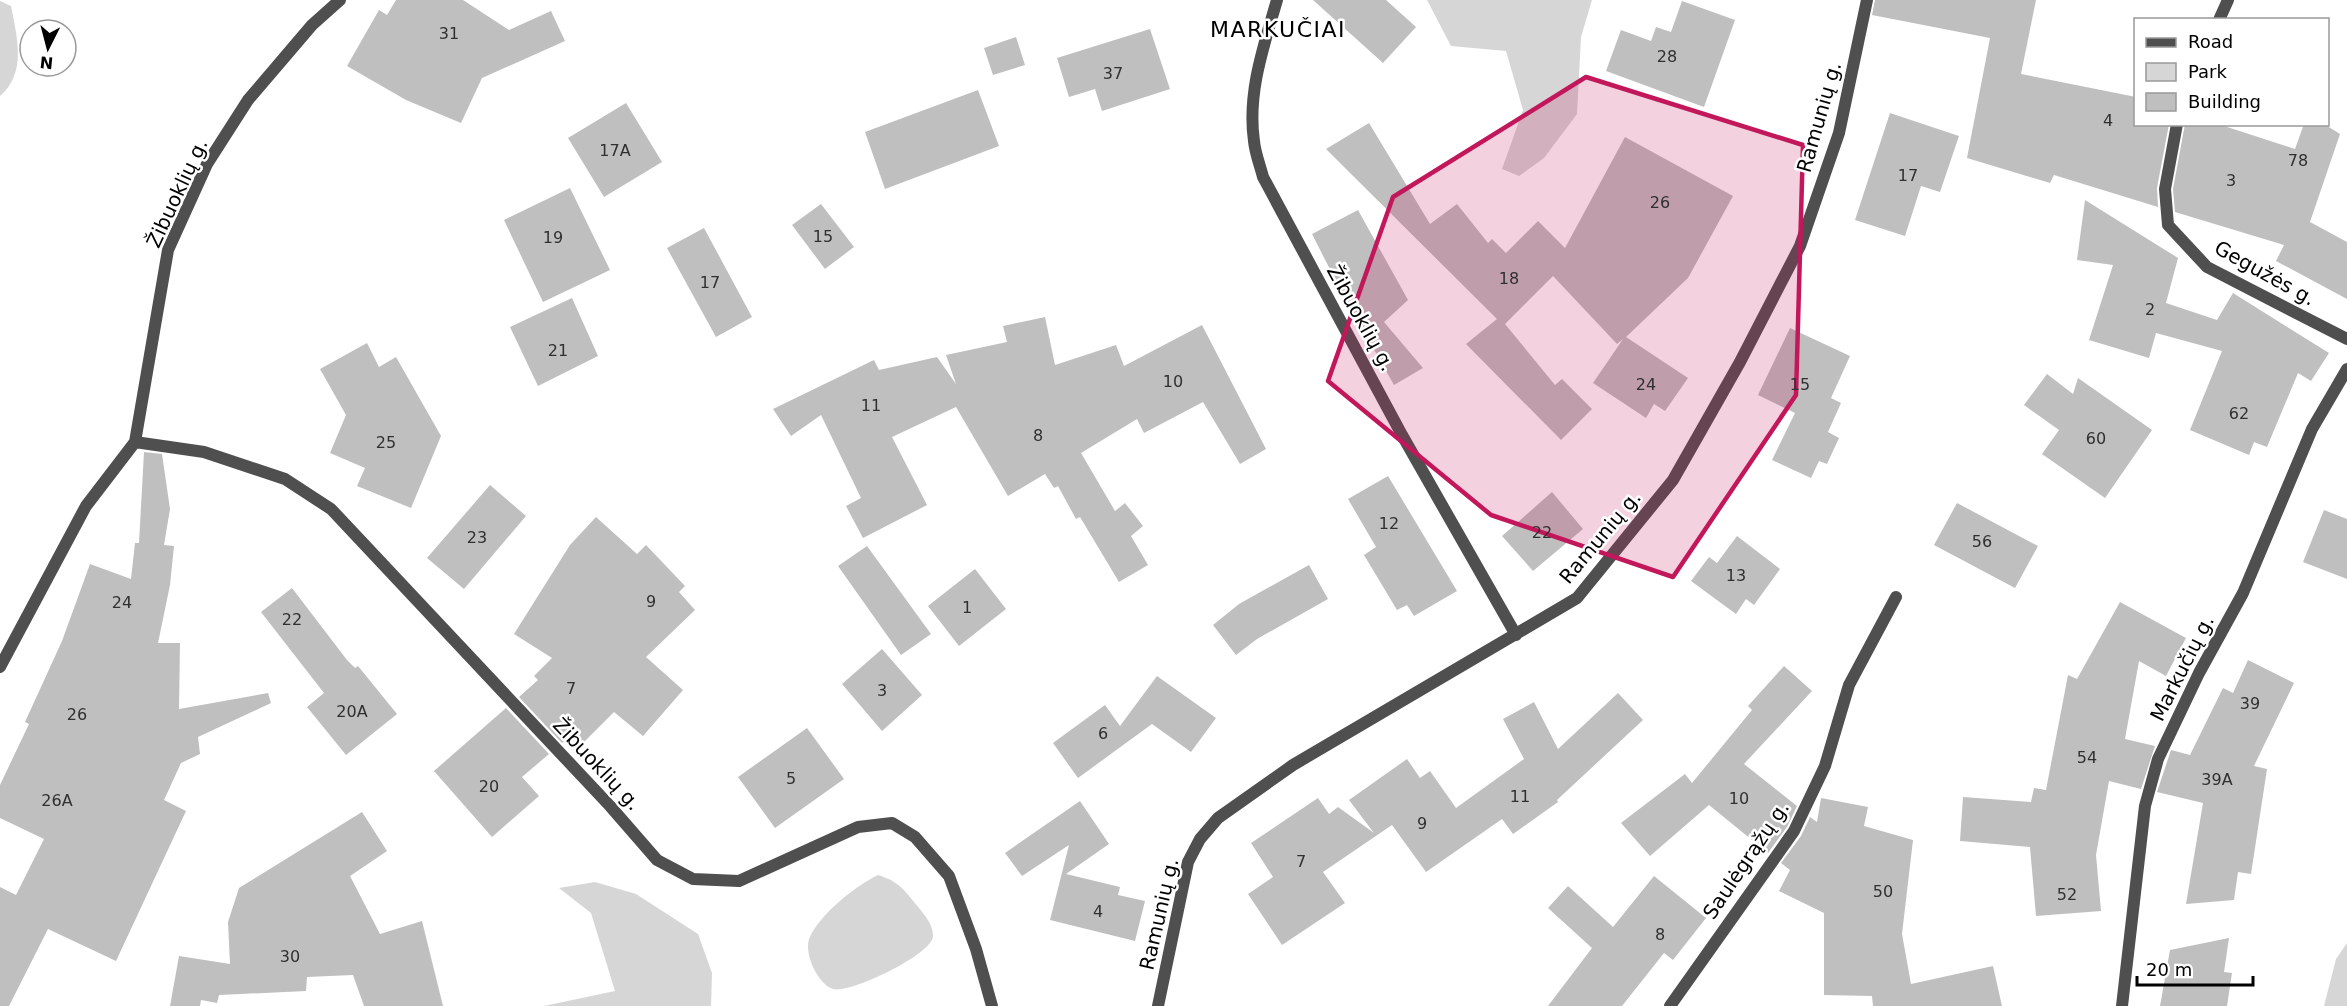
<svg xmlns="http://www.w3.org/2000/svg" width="2347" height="1006" font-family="'DejaVu Sans',sans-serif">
	<rect width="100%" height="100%" fill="#fff"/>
	<!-- green -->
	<path fill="#d6d6d6" d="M 1427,0 L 1592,0 L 1581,37 L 1577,114 L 1544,158 L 1519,176 L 1502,169 L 1523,110 L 1506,51 L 1451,46 Z
		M 0,1 L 11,6 C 17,37 27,73 0,96 Z
		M 878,875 C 900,882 904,890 919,908 C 925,916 933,924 933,936 C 933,954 850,994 833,989 C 818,984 804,954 809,939 C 819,915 855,886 878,875 Z
		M 595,882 L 636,894 L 698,934 L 712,973 L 711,1006 L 544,1006 L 615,991 L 591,913 L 559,888 Z
		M 2347,943 L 2347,1006 L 2324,1006 L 2336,959 Z"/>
	<!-- building -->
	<path fill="#bfbfbf" d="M 396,0 L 463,0 L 509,30 L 551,11 L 565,41 L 482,78 L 461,123 L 406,100 L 347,66 L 379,10 L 387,15 Z
		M 1313,0 L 1386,0 L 1416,27 L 1383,63 Z
		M 1875,0 L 2036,0 L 2021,74 L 2136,97 L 2136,124 L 2169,124 L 2157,188 L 2158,207 L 2054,175 L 2050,183 L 1967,158 L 1990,38 L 1872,15 Z
		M 1682,1 L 1735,20 L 1704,107 L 1606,71 L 1621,30 L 1651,41 L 1656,27 L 1671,32 Z
		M 1150,29 L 1170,89 L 1102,111 L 1095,89 L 1069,97 L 1057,58 Z
		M 1016,37 L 1025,65 L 993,75 L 984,48 Z
		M 978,90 L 999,146 L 885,189 L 865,132 Z
		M 626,103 L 662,162 L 604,197 L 568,138 Z
		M 1890,113 L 1959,136 L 1940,192 L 1921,186 L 1905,236 L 1855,220 Z
		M 1369,123 L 1430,224 L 1457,204 L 1488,243 L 1492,239 L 1506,253 L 1538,221 L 1565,248 L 1625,137 L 1733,196 L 1688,278 L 1626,337 L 1688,378 L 1665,411 L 1654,404 L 1646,418 L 1593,383 L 1623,339 L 1617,344 L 1553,276 L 1505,324 L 1555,385 L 1562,379 L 1592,409 L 1561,440 L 1466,344 L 1497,319 L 1326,149 Z
		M 2185,124 L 2218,124 L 2295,149 L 2304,124 L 2324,124 L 2340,134 L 2310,222 L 2347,242 L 2347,299 L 2276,261 L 2284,245 L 2175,212 L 2173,189 Z
		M 570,188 L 610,270 L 543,302 L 504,220 Z
		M 2085,200 L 2178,258 L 2166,303 L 2217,320 L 2233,293 L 2329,353 L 2311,381 L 2298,373 L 2267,447 L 2254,442 L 2249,455 L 2190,430 L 2222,351 L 2156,333 L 2149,358 L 2089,340 L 2113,265 L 2077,260 Z
		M 821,204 L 854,247 L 825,269 L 792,225 Z
		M 1358,210 L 1408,300 L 1384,322 L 1423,368 L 1394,385 L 1341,291 L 1312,234 Z
		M 704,228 L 752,317 L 716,337 L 667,248 Z
		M 572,298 L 598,356 L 538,386 L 510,327 Z
		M 1045,317 L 1055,365 L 1116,345 L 1124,366 L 1202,325 L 1266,449 L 1240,464 L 1203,402 L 1144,433 L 1137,419 L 1081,453 L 1115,511 L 1125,503 L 1143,526 L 1131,536 L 1148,565 L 1119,582 L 1080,517 L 1076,519 L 1058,486 L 1054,488 L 1045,474 L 1008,496 L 956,407 L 892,437 L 927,505 L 863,538 L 846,506 L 861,498 L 821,415 L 791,436 L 773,409 L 874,360 L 879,370 L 937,357 L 956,384 L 946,355 L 1007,342 L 1003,326 Z
		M 1790,328 L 1850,356 L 1831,398 L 1841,403 L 1828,432 L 1839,438 L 1827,464 L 1819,461 L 1811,478 L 1772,460 L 1795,413 L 1758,395 Z
		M 367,343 L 379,367 L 396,357 L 441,436 L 411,508 L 357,486 L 365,468 L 330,453 L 346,415 L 320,369 Z
		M 2047,374 L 2073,394 L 2078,378 L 2152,430 L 2105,498 L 2042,454 L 2059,430 L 2024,405 Z
		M 144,452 L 162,454 L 170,509 L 164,545 L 174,546 L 170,585 L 158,643 L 180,643 L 179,709 L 268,693 L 271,703 L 198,737 L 200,754 L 181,763 L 164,800 L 186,811 L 116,961 L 48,929 L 9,1006 L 0,1006 L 0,887 L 16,895 L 44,839 L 0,818 L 0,785 L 29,724 L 25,722 L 62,641 L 90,564 L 131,579 L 135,543 L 139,543 Z
		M 1388,476 L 1457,591 L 1414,616 L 1407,605 L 1397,610 L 1364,555 L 1376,547 L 1348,499 Z
		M 490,485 L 526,516 L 464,589 L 427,558 Z
		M 1552,492 L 1583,529 L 1533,571 L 1502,536 Z
		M 1957,503 L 2038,546 L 2015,588 L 1934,545 Z
		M 2324,510 L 2347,519 L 2347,579 L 2303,562 Z
		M 596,517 L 637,554 L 646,545 L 685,586 L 679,592 L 695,610 L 646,657 L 683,690 L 643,736 L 614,712 L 581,745 L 571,735 L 562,743 L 519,697 L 538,680 L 534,676 L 552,658 L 514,634 L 570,545 Z
		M 1737,536 L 1780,569 L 1754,605 L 1746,599 L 1736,614 L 1691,581 L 1709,557 L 1717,563 Z
		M 867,546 L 931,634 L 901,655 L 838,566 Z
		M 1309,565 L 1328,599 L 1257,639 L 1236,655 L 1213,625 L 1239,604 Z
		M 975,569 L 1006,609 L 959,646 L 928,606 Z
		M 292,588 L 347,660 L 355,668 L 358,666 L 397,714 L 346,755 L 307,707 L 324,693 L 261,612 Z
		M 2120,602 L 2186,638 L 2166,676 L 2139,661 L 2125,739 L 2155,746 L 2141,789 L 2109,781 L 2096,855 L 2101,911 L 2036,916 L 2030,847 L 1960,841 L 1963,797 L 2031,802 L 2034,788 L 2046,790 L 2068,675 L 2077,679 Z
		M 882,649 L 922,695 L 882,731 L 842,684 Z
		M 2248,660 L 2294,683 L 2254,766 L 2267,769 L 2251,874 L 2238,872 L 2234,900 L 2186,904 L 2203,803 L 2157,792 L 2171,750 L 2190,755 L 2223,688 L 2233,693 Z
		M 1784,666 L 1812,691 L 1744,764 L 1797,806 L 1787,827 L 1768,853 L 1709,805 L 1650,856 L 1621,823 L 1685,774 L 1692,783 L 1752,710 L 1748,706 Z
		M 1157,676 L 1216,718 L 1191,752 L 1152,724 L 1078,778 L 1053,743 L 1105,705 L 1120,726 Z
		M 1618,693 L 1643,720 L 1557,800 L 1558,802 L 1513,834 L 1502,819 L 1426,872 L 1392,825 L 1323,872 L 1345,903 L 1282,945 L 1248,894 L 1273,877 L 1251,843 L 1318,798 L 1329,814 L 1338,807 L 1374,833 L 1349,800 L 1407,759 L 1420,778 L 1430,771 L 1456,808 L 1524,759 L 1503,719 L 1534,702 L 1558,749 Z
		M 506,708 L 549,754 L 522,777 L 539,796 L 492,837 L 434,771 Z
		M 807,728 L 844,779 L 775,828 L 738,777 Z
		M 1821,798 L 1868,807 L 1864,826 L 1913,840 L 1902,934 L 1911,984 L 1993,966 L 2002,1006 L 1873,1006 L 1872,996 L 1824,995 L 1824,913 L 1779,891 L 1790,870 L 1781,863 L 1801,836 L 1810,817 L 1817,822 Z
		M 1080,801 L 1109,844 L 1066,874 L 1120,887 L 1118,895 L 1145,901 L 1135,941 L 1050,920 L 1069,845 L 1022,876 L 1005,853 Z
		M 362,812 L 387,851 L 350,876 L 380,934 L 422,921 L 443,1006 L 364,1006 L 353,975 L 307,977 L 306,991 L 219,995 L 217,1003 L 201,1000 L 200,1006 L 170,1006 L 179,956 L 230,964 L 228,922 L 239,888 Z
		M 1654,876 L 1706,918 L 1673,960 L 1664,953 L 1622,1006 L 1548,1006 L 1592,948 L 1548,908 L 1568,886 L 1613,927 Z
		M 2229,938 L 2224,972 L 2232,973 L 2227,1006 L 2160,1006 L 2170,950 Z"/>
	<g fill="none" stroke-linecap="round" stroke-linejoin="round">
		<!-- minor -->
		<path stroke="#4f4f4f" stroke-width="12" d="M 340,0 L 312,25 L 248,100 L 207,164 L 168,250 L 135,442 L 204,452 L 285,479 L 331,509 L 610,806 L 657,860 L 693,879 L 739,881 L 858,827 L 892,823 L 915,837 L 949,876 L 976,949 L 992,1006
			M 1277,0 C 1264,45 1247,93 1254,141 C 1255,153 1260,165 1263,177 L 1402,435 L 1516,635
			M 2219,20 L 2228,0
			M 2177,124 L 2165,189 L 2168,225 L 2207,267 L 2347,339
			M 0,667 L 86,506 L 135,442
			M 1158,1006 L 1188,862 L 1200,839 L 1218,818 L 1293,765 L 1577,598 L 1673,480 L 1740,362 L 1800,246 L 1839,133 L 1867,0
			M 1670,1006 L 1794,831 L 1825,766 L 1849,685 L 1896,597
			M 2122,1006 L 2145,806 L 2158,759 L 2199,673 L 2243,593 L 2312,429 L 2347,369"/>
	</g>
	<!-- marked area -->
	<path fill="#c2185b" fill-opacity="0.2" stroke="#c2185b" stroke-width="4.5" stroke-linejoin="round" d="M 1586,77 L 1803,145 L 1796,395 L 1673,577 L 1491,515 L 1328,381 L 1393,197 Z"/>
	<g text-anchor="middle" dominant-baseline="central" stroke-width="5" stroke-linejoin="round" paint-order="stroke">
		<!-- number labels -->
		<g font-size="16" fill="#303030">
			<text x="449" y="33">31</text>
			<text x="1667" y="56">28</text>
			<text x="1113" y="73">37</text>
			<text x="2108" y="120">4</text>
			<text x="615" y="150">17A</text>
			<text x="2298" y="160">78</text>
			<text x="1908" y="175">17</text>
			<text x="2231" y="180">3</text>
			<text x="1660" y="202">26</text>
			<text x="823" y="236">15</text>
			<text x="553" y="237">19</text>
			<text x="1509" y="278">18</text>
			<text x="710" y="282">17</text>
			<text x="2150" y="309">2</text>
			<text x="558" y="350">21</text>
			<text x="1173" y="381">10</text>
			<text x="1646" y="384">24</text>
			<text x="1800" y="384">15</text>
			<text x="871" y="405">11</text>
			<text x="2239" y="413">62</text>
			<text x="1038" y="435">8</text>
			<text x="2096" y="438">60</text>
			<text x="386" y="442">25</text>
			<text x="1389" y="523">12</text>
			<text x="1542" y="532">22</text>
			<text x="477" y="537">23</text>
			<text x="1982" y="541">56</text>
			<text x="1736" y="575">13</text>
			<text x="651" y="601">9</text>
			<text x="122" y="602">24</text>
			<text x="967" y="607">1</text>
			<text x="292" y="619">22</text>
			<text x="571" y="688">7</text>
			<text x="882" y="690">3</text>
			<text x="2250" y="703">39</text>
			<text x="352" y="711">20A</text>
			<text x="77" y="714">26</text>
			<text x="1103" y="733">6</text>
			<text x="2087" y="757">54</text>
			<text x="791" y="778">5</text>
			<text x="2217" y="779">39A</text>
			<text x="489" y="786">20</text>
			<text x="1520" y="796">11</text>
			<text x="1739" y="798">10</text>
			<text x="57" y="800">26A</text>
			<text x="1422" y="823">9</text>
			<text x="1301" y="861">7</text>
			<text x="1883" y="891">50</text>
			<text x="2067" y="894">52</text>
			<text x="1098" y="911">4</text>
			<text x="1660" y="934">8</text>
			<text x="290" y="956">30</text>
		</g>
		<!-- street labels -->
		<g font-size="20" fill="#000" stroke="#fff">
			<text transform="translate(1819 117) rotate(-74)">Ramunių g.</text>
			<text transform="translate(177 193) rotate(-65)">Žibuoklių g.</text>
			<text transform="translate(2265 273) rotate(29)">Gegužės g.</text>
			<text transform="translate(1361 318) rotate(61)">Žibuoklių g.</text>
			<text transform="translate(1600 537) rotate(-50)">Ramunių g.</text>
			<text transform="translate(2182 668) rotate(-63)">Markučių g.</text>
			<text transform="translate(597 764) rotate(47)">Žibuoklių g.</text>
			<text transform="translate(1746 860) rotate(-56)">Saulėgrąžų g.</text>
			<text transform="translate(1159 914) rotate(-77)">Ramunių g.</text>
		</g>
		<!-- quarter labels -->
		<g font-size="22" letter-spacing="1.5" fill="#000" stroke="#fff">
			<text x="1278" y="29">MARKUČIAI</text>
		</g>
	</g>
	<!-- legend -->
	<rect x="2134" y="18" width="195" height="108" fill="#ffffff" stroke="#999999" stroke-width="1.5"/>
	<rect x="2146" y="38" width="30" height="9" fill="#4f4f4f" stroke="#999999" stroke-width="1.5"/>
	<text x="2188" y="48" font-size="18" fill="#000000">Road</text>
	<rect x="2146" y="63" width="30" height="18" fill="#d6d6d6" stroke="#999999" stroke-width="1.5"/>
	<text x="2188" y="78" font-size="18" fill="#000000">Park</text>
	<rect x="2146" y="93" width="30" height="18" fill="#bfbfbf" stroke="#999999" stroke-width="1.5"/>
	<text x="2188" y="108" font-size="18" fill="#000000">Building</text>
	<!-- north arrow -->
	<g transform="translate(48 48) rotate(186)"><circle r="28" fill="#ffffff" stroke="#999999" stroke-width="1.5"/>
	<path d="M0-4.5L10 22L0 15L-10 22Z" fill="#000000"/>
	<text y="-9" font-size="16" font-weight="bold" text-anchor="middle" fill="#000000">N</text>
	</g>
	<!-- scale -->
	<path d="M2137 976v9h116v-9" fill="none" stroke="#000000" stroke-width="3"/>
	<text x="2146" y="976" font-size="18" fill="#000000" stroke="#ffffff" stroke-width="4.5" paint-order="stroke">20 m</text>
</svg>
